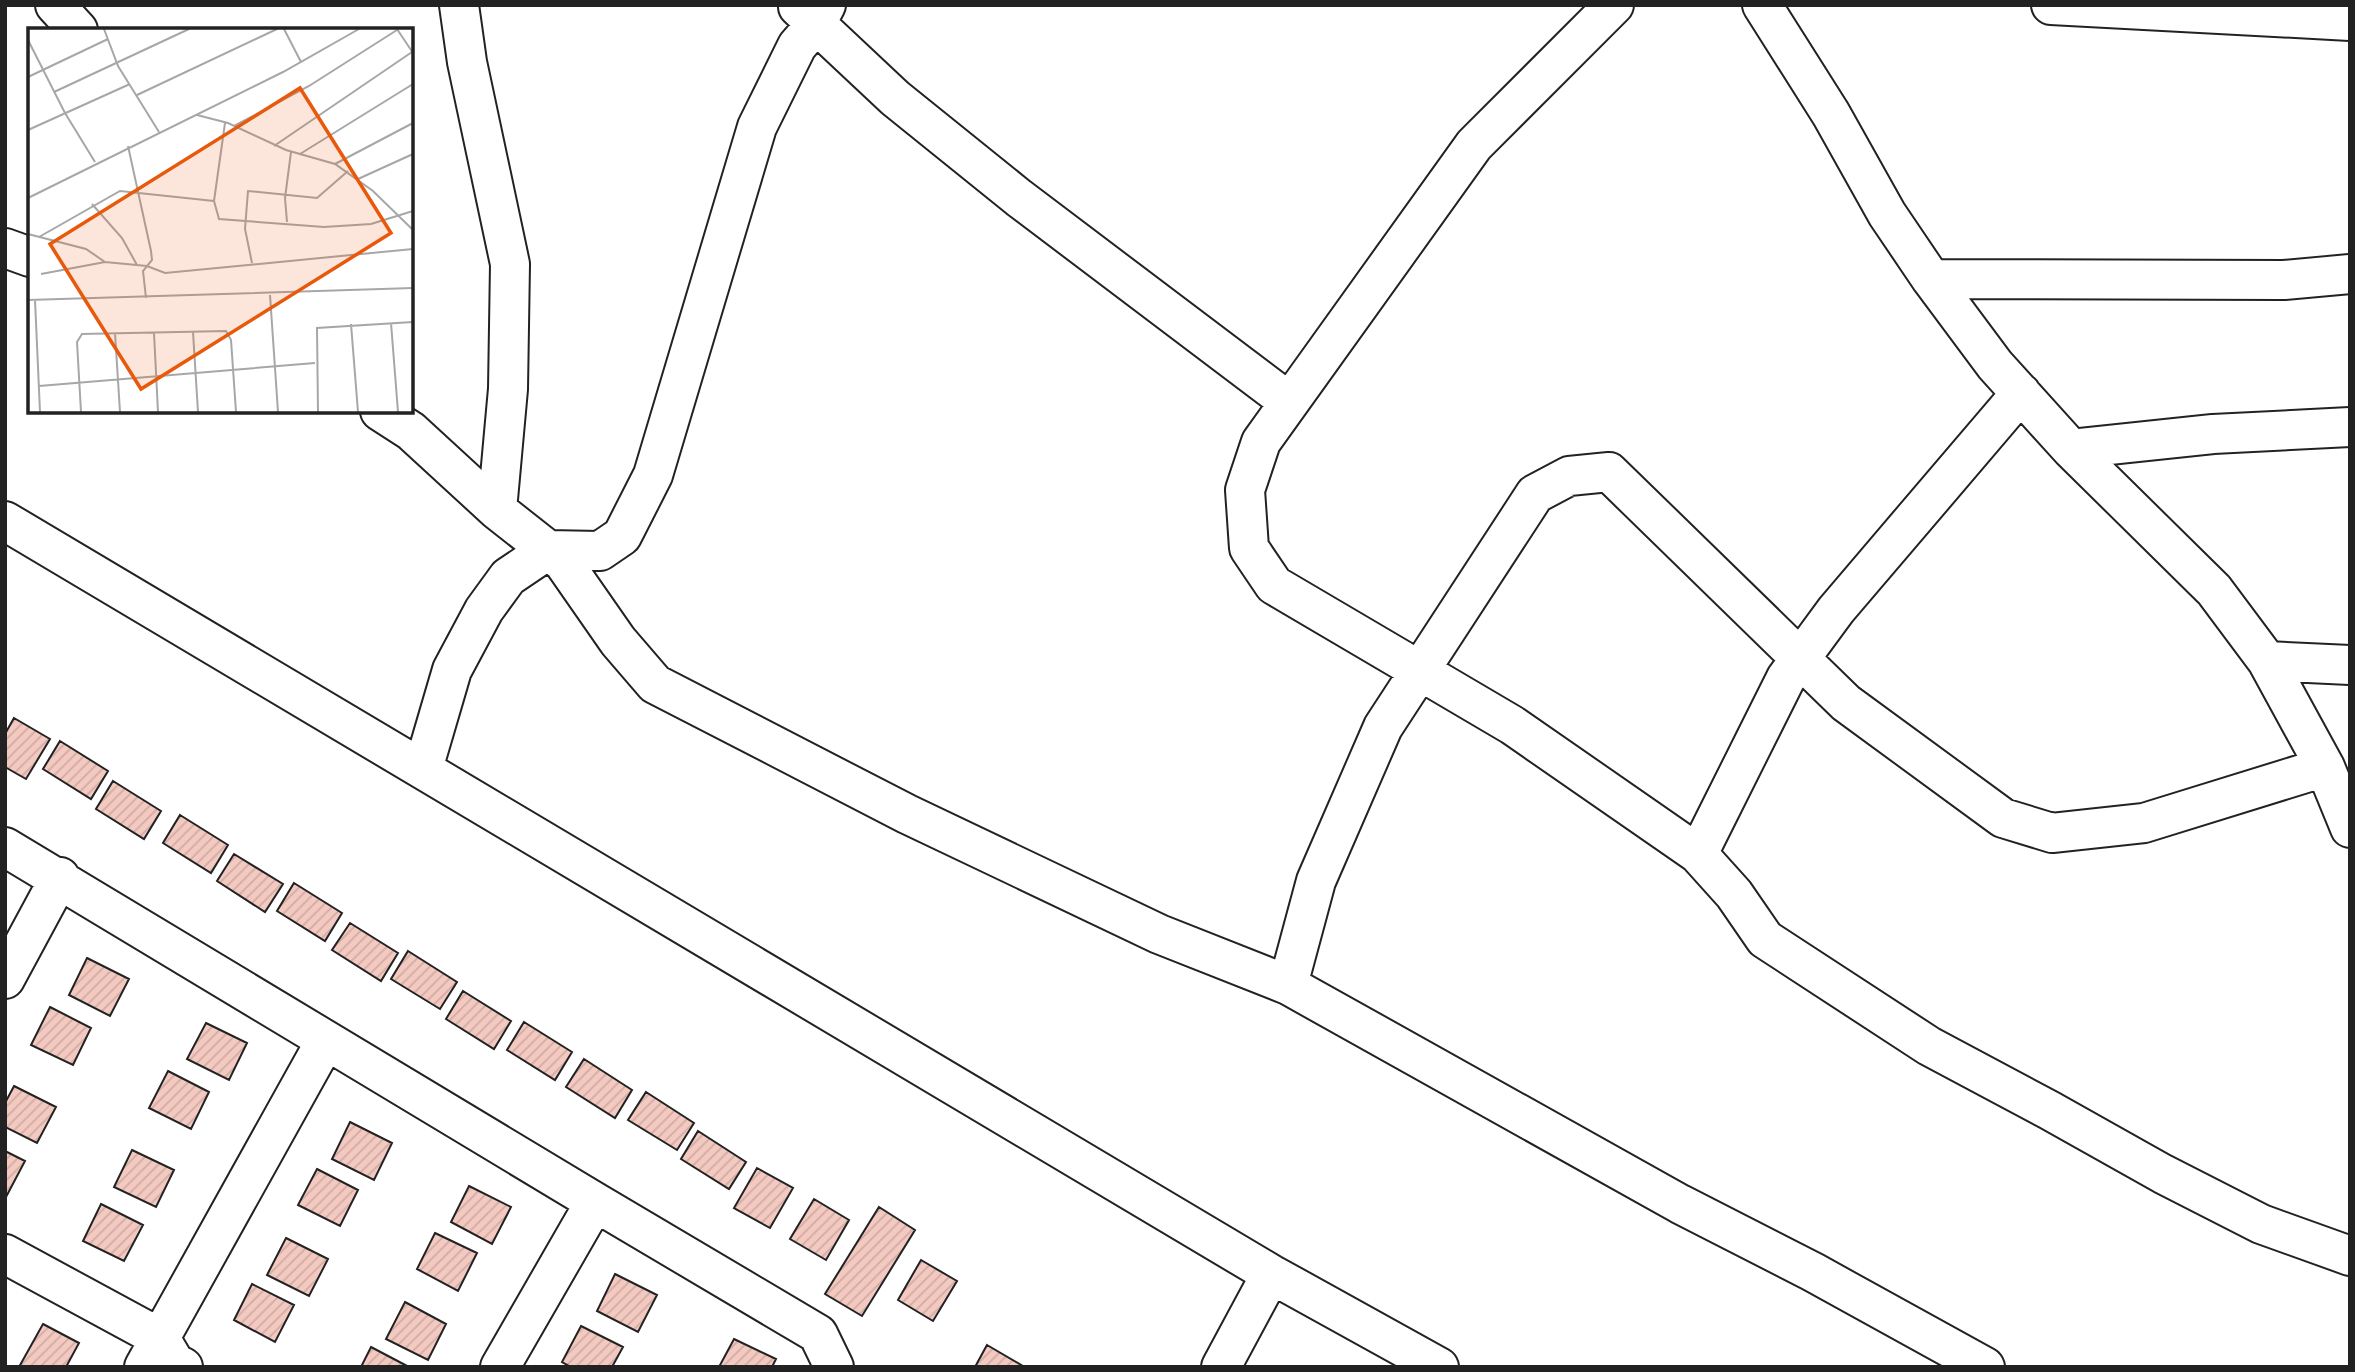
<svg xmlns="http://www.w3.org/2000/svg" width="2355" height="1372" font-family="Raleway,sans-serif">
	<defs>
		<pattern id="building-hatch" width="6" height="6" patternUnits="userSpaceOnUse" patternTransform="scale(1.75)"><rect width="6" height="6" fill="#f3c9c0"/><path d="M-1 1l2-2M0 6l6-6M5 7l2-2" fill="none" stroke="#d0aca5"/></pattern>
	</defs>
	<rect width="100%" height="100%" fill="#fff"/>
	<!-- building -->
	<path fill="url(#building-hatch)" stroke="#222" stroke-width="2" d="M 14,718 L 50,739 L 26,779 L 5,767 L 5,734 Z
		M 60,741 L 108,771 L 91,799 L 43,769 Z
		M 113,781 L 161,811 L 144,839 L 96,809 Z
		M 180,815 L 228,845 L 211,873 L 163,843 Z
		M 234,854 L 283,884 L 265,912 L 217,881 Z
		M 294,883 L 342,913 L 325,941 L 277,911 Z
		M 350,923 L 398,953 L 381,981 L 332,950 Z
		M 408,951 L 457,982 L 440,1009 L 391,979 Z
		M 87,958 L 129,979 L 110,1016 L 69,995 Z
		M 463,991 L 511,1021 L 494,1049 L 446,1019 Z
		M 50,1007 L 91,1028 L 73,1065 L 31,1045 Z
		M 524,1022 L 572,1052 L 555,1080 L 507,1050 Z
		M 206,1023 L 247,1043 L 229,1080 L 187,1059 Z
		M 584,1059 L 632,1090 L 615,1118 L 566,1087 Z
		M 168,1071 L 209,1092 L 191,1129 L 149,1108 Z
		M 14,1086 L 56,1107 L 37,1143 L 5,1127 L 5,1103 Z
		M 646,1092 L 694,1123 L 677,1150 L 628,1120 Z
		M 350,1122 L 392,1143 L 374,1180 L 332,1159 Z
		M 698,1131 L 746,1162 L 729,1189 L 681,1159 Z
		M 132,1150 L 174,1170 L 156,1207 L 114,1187 Z
		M 5,1151 L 25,1161 L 6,1197 L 5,1197 Z
		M 757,1168 L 793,1188 L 770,1228 L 734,1208 Z
		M 317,1169 L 358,1190 L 340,1226 L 298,1205 Z
		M 469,1186 L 511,1207 L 492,1244 L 451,1222 Z
		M 814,1199 L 849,1220 L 826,1260 L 790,1239 Z
		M 101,1204 L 143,1225 L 124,1261 L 83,1241 Z
		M 879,1207 L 915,1230 L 862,1316 L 825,1294 Z
		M 435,1233 L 477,1253 L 458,1291 L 417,1269 Z
		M 286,1238 L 328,1259 L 309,1296 L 267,1275 Z
		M 921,1260 L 957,1281 L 933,1321 L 898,1300 Z
		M 615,1274 L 657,1295 L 638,1332 L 597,1311 Z
		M 252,1284 L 294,1305 L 275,1342 L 234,1320 Z
		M 405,1302 L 446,1324 L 428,1360 L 386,1339 Z
		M 43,1324 L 79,1343 L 66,1367 L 19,1367 Z
		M 581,1326 L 623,1347 L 612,1367 L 571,1367 L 562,1362 Z
		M 734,1339 L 776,1359 L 772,1367 L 719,1367 Z
		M 987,1345 L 1023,1366 L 1023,1367 L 975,1367 Z
		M 371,1347 L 409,1367 L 361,1367 Z"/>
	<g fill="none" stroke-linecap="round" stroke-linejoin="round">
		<!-- minor casing -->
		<g stroke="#222" stroke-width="42">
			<path id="minor" d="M 55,5 L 78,30
				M 459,5 L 467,62 L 510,264 L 508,389 L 497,510
				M 1614,5 L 1474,145 L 1261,442 L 1245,490 L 1249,548 L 1274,585 L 1512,725 L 1698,854 L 1734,894 L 1765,939 L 1929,1046 L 2049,1110 L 2163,1174 L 2261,1224 L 2350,1256
				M 1762,5 L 1831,114 L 1887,214 L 1931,279 L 1995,365 L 2071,449 L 2214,590 L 2267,661 L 2325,767 L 2350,828
				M 2051,5 L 2350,21
				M 798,7 L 895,98 L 1019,198 L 1289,402
				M 5,248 L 30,257
				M 1931,279 L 2284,280 L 2350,274
				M 380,411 L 411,431 L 497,510 L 563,562 L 618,641 L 655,684 L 907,814 L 1159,934 L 1288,985 L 1680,1204 L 1813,1272 L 1985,1367
				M 2071,449 L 2213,434 L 2350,427
				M 5,521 L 1271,1274 L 1439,1367
				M 2267,661 L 2350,665
				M 423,769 L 452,670 L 484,610 L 508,577 L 548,550 L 600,551 L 622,536 L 653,475 L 757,127 L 797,46 L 816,24 L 826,5
				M 5,847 L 595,1202 L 818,1334 L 834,1367
				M 1698,854 L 1786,678 L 1836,610 L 2021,393
				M 5,979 L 60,877
				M 1288,985 L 1316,881 L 1383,727 L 1535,494 L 1569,476 L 1609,472 L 1846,703 L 2003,818 L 2052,833 L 2144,823 L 2325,767
				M 5,1254 L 160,1338 L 175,1363 L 183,1367
				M 144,1367 L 326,1040
				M 500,1367 L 595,1202
				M 1221,1367 L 1271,1274"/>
		</g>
		<!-- minor -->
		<use href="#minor" stroke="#fff" stroke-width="38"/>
	</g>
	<!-- overview -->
	<g transform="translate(28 28)">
		<rect width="385" height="385" fill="#fff"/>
		<path fill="none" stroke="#a7a7a7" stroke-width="2" d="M 76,1 L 90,38 L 131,104M 256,1 L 273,34M 369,1 L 385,25M 0,12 L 37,85 L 67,134M 0,49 L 80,11M 26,64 L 161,1M 109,67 L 249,1M 169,87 L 200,95 L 258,122 L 307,136 L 345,163 L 385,202M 197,95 L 186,173 L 191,191 L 296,199 L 343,196 L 385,183M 206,98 L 281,58 L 369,2M 0,102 L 102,56M 100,118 L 123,223 L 124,232 L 115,243 L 118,270M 246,118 L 384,24M 272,126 L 385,56M 307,136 L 385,95M 330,151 L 385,126M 0,170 L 255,44 L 331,1M 64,176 L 94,210 L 109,237M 259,194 L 257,170 L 263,124M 0,206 L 58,221 L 77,234M 11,209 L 92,163 L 186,173M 224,235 L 217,201 L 220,163 L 289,170 L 320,143M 13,246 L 77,234 L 119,238 L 137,245 L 385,221M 242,267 L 250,384M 0,272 L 385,260M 7,272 L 12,384M 363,295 L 370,384M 323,296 L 330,384M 165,304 L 170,384M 87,305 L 92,384M 126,305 L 130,384M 11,358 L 287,335M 53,384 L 49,314 L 54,306 L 198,303 L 203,312 L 208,384M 290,384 L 289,300 L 385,294"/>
		<path fill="#e8590c" fill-opacity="0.15" stroke="#e8590c" stroke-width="3.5" d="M 272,60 L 363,205 L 113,361 L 22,216 Z"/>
		<rect width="385" height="385" fill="none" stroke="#222" stroke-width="3.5"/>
	</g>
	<!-- border -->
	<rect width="2355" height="1372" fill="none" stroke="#222222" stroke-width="14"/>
</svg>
